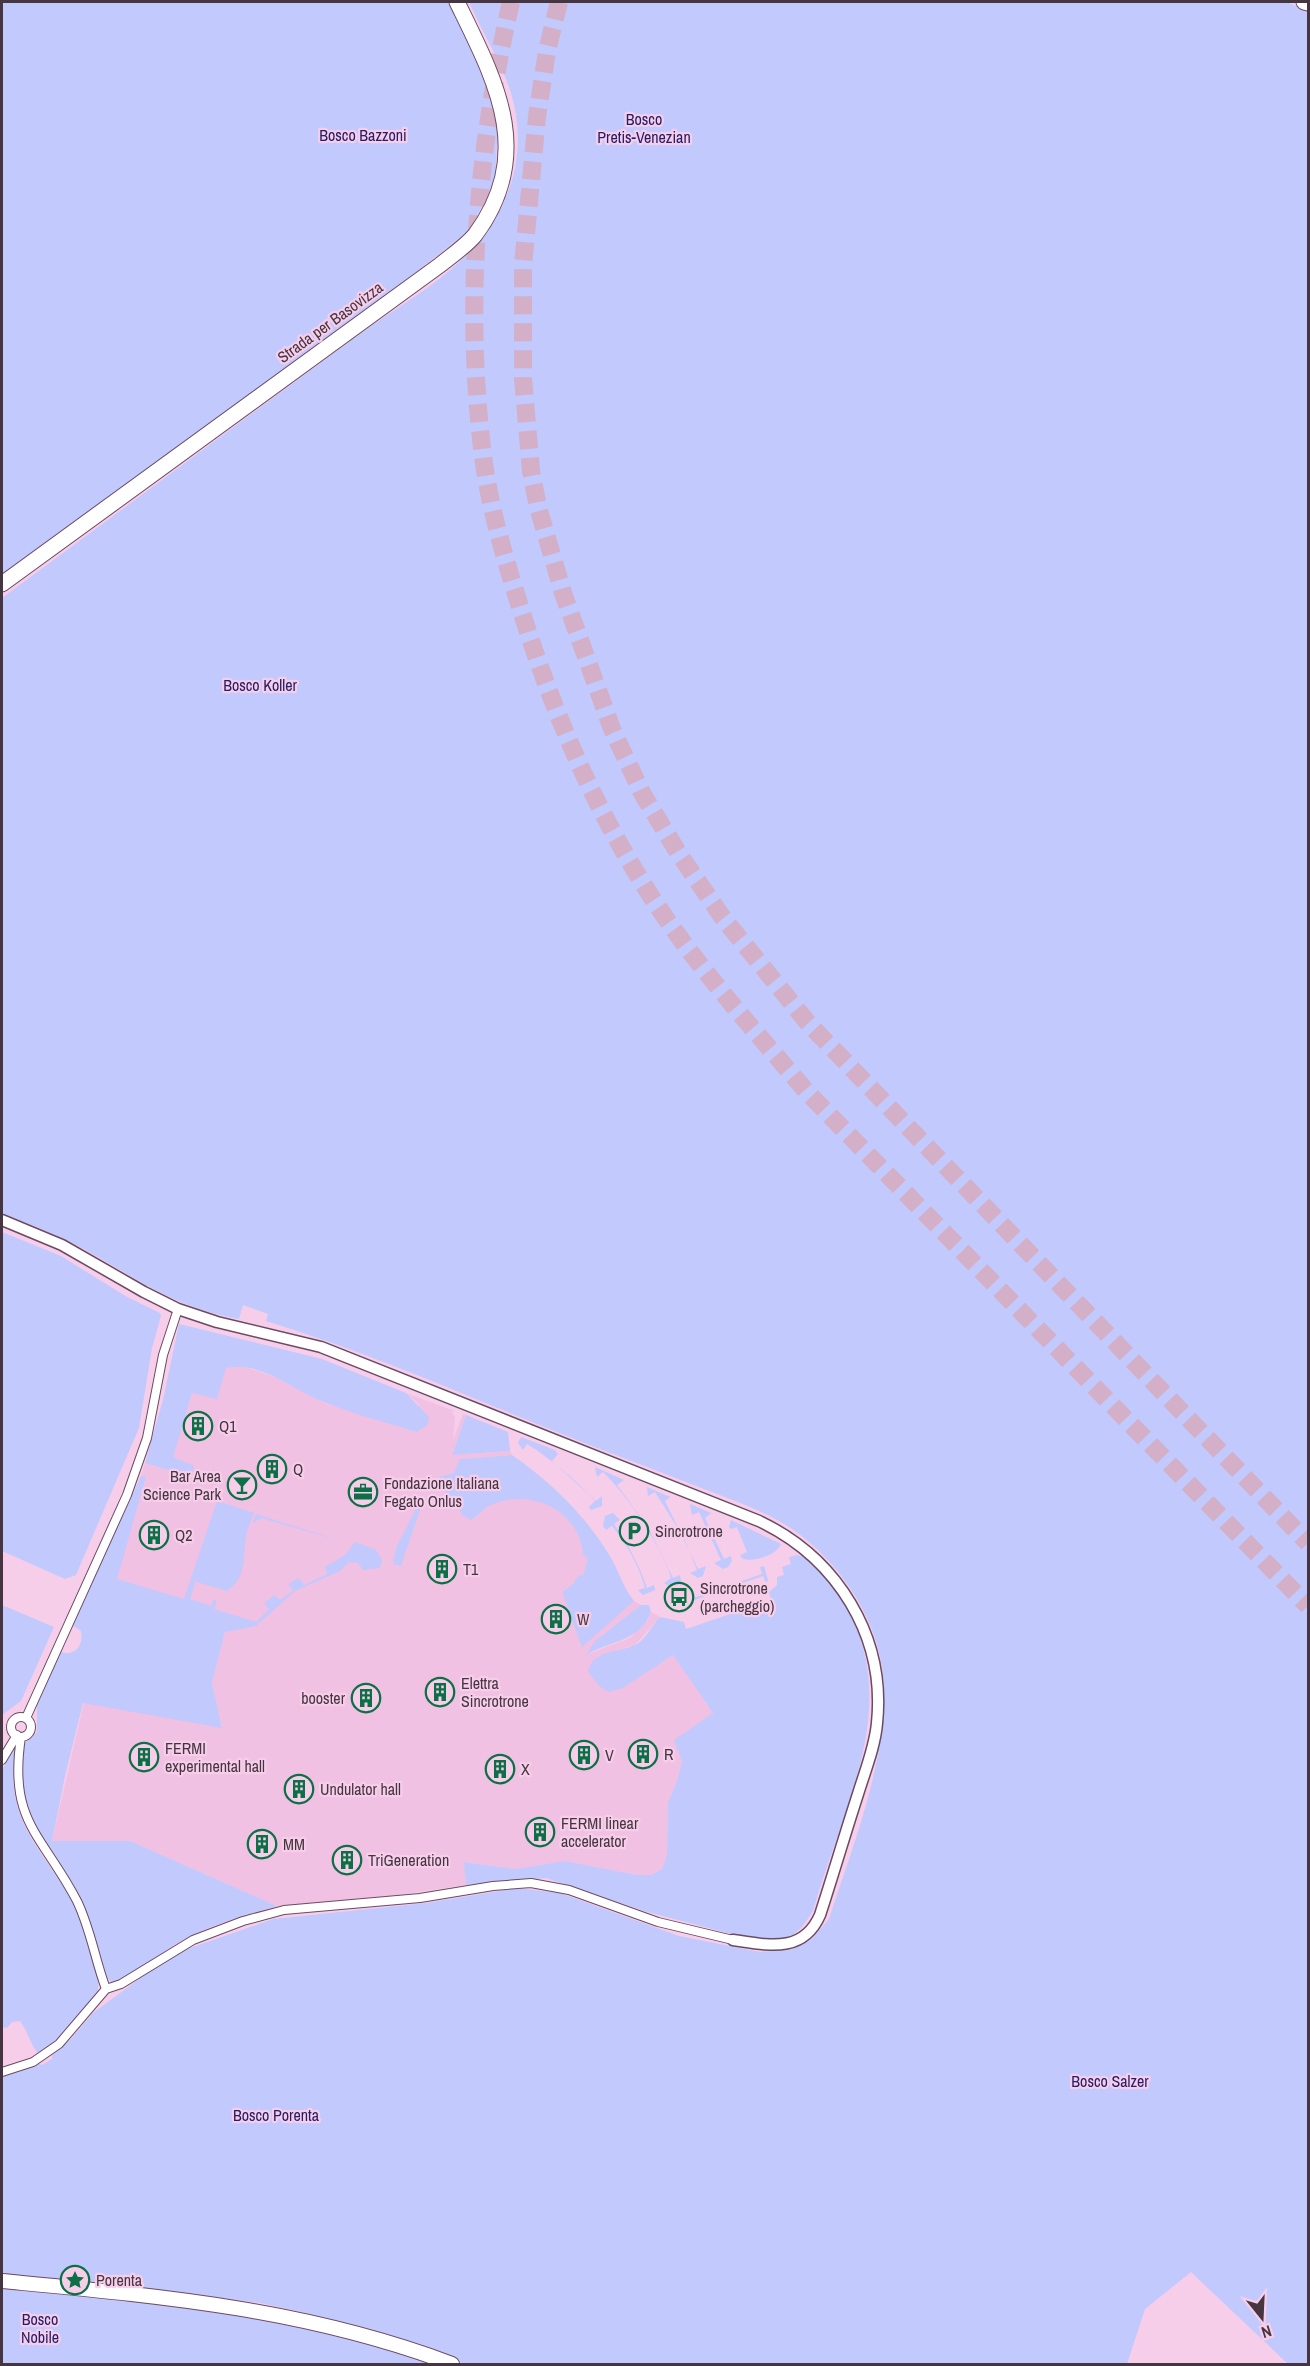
<svg xmlns="http://www.w3.org/2000/svg" width="1310" height="2366" font-family="'Archivo Narrow',sans-serif">
	<rect width="100%" height="100%" fill="#f6ceea"/>
	<!-- built -->
	<path fill="#f0c1e2" d="M 240,1365 L 275,1377 L 325,1403 L 416,1432 L 419,1404 L 406,1393 L 455,1411 L 452,1412 L 455,1417 L 453,1440 L 463,1414 L 466,1415 L 452,1455 L 510,1451 L 512,1455 L 460,1459 L 457,1503 L 461,1510 L 475,1518 L 490,1504 L 507,1499 L 524,1498 L 538,1500 L 554,1508 L 569,1520 L 582,1539 L 583,1555 L 589,1557 L 583,1576 L 562,1592 L 582,1646 L 634,1601 L 641,1605 L 595,1641 L 588,1654 L 630,1638 L 648,1620 L 651,1612 L 660,1617 L 635,1645 L 599,1656 L 590,1665 L 623,1688 L 673,1655 L 713,1713 L 675,1740 L 682,1761 L 676,1784 L 668,1802 L 667,1855 L 662,1869 L 651,1875 L 637,1875 L 565,1861 L 515,1869 L 465,1862 L 466,1885 L 398,1895 L 277,1906 L 130,1841 L 52,1841 L 84,1702 L 222,1727 L 212,1683 L 225,1632 L 244,1626 L 116,1579 L 146,1477 L 141,1476 L 145,1463 L 191,1477 L 172,1457 L 192,1393 L 226,1368 Z"/>
	<!-- green -->
	<path fill="#c1c9fd" d="M 2,2 L 450,2 L 487,78 L 498,128 L 495,176 L 488,197 L 466,233 L 388,294 L 2,574 Z
		M 469,2 L 1287,2 L 1308,11 L 1308,2364 L 1288,2364 L 1191,2272 L 1145,2309 L 1127,2364 L 465,2364 L 428,2349 L 306,2313 L 260,2303 L 103,2283 L 2,2275 L 2,2076 L 37,2063 L 42,2065 L 52,2059 L 52,2055 L 70,2040 L 93,2013 L 173,1954 L 273,1919 L 426,1903 L 517,1888 L 560,1893 L 679,1936 L 760,1952 L 790,1950 L 811,1940 L 829,1919 C 853,1844 896,1740 881,1661 C 872,1613 841,1567 803,1537 C 774,1514 738,1502 704,1489 C 667,1475 630,1460 592,1446 C 484,1404 378,1355 266,1321 L 268,1314 L 243,1305 L 239,1319 C 173,1307 138,1279 82,1248 C 56,1234 28,1224 2,1213 L 2,598 L 368,328 C 431,285 494,252 514,173 C 520,146 519,119 511,93 C 501,61 482,32 469,2 Z
		M 2,1232 L 61,1256 L 127,1297 L 160,1313 L 161,1316 L 152,1348 L 139,1428 L 76,1575 L 65,1579 L 2,1551 Z
		M 179,1324 L 322,1359 L 406,1393 L 429,1417 L 427,1426 L 416,1432 C 385,1422 353,1414 324,1402 C 293,1390 260,1360 226,1368 L 217,1399 L 192,1393 L 173,1457 L 194,1466 L 191,1477 L 145,1463 L 163,1400 Z
		M 466,1415 L 508,1432 L 510,1451 L 452,1455 Z
		M 521,1437 L 555,1450 L 558,1454 L 552,1461 L 596,1501 L 602,1496 L 602,1506 L 591,1510 L 589,1507 L 595,1501 C 575,1479 551,1459 527,1444 L 523,1450 L 518,1443 Z
		M 512,1455 C 551,1482 583,1513 608,1553 C 618,1568 623,1588 634,1601 L 582,1647 L 562,1592 L 574,1583 L 579,1575 L 583,1576 L 588,1558 L 583,1555 C 580,1511 532,1488 493,1504 C 484,1507 479,1516 471,1520 L 462,1515 L 457,1503 L 439,1487 L 439,1477 L 454,1473 L 460,1459 Z
		M 595,1467 L 624,1480 L 617,1485 L 648,1527 L 673,1578 L 680,1575 L 681,1581 L 675,1587 L 670,1587 L 664,1583 L 671,1578 L 669,1571 C 653,1534 630,1499 603,1472 L 597,1477 Z
		M 141,1476 L 146,1477 L 117,1579 L 184,1599 L 217,1501 L 254,1513 C 251,1520 248,1528 246,1536 C 243,1556 247,1578 227,1591 L 193,1581 L 195,1584 L 190,1599 L 211,1606 L 214,1599 L 217,1601 L 214,1609 L 256,1622 L 269,1609 L 264,1603 L 275,1595 L 280,1600 L 293,1591 L 288,1584 L 299,1578 L 304,1585 L 327,1574 L 325,1567 L 345,1555 L 355,1542 L 376,1550 L 382,1560 L 380,1568 L 363,1570 L 358,1563 L 349,1562 L 340,1571 L 295,1591 L 256,1626 L 225,1632 L 212,1683 L 222,1728 L 83,1703 L 65,1776 L 52,1841 L 130,1841 L 277,1906 C 244,1915 211,1925 181,1941 C 161,1952 133,1978 113,1983 L 105,1977 L 93,1931 L 80,1899 L 42,1841 L 23,1802 L 21,1757 L 23,1745 L 37,1732 L 37,1702 L 61,1652 C 75,1657 84,1645 81,1631 L 72,1625 Z
		M 647,1487 L 670,1497 L 665,1501 L 698,1569 L 706,1566 L 703,1576 L 698,1578 L 690,1573 L 697,1570 L 684,1538 L 655,1492 L 648,1496 Z
		M 419,1503 L 422,1504 L 401,1566 L 393,1564 L 396,1548 Z
		M 690,1504 L 711,1513 L 705,1518 L 724,1559 L 731,1556 L 732,1561 L 728,1567 L 723,1569 L 714,1563 L 721,1560 L 699,1512 L 692,1515 Z
		M 613,1513 L 620,1520 L 614,1524 C 628,1544 639,1565 647,1588 L 654,1585 L 655,1590 L 643,1595 L 638,1590 L 645,1588 C 639,1566 627,1544 612,1526 L 606,1530 L 603,1526 L 605,1516 Z
		M 256,1514 L 344,1542 L 261,1518 L 253,1523 Z
		M 731,1520 L 781,1544 C 777,1555 754,1562 743,1559 L 740,1555 L 747,1552 L 737,1527 L 731,1529 L 729,1527 Z
		M 797,1555 C 814,1559 829,1581 839,1596 C 908,1699 842,1806 813,1911 L 802,1927 L 789,1938 L 762,1938 L 731,1934 L 644,1911 L 546,1878 L 466,1885 L 464,1862 L 515,1869 L 565,1861 L 637,1875 L 651,1875 L 662,1869 L 667,1855 L 668,1802 L 676,1784 L 682,1761 L 674,1740 L 713,1713 L 673,1655 L 623,1688 L 609,1692 L 599,1686 L 588,1671 C 594,1649 618,1653 635,1645 C 646,1640 651,1626 660,1617 L 684,1622 L 686,1629 L 771,1600 L 769,1592 L 777,1585 L 777,1577 L 784,1575 L 782,1567 L 791,1564 L 789,1557 Z
		M 764,1566 L 768,1580 L 766,1583 L 763,1576 L 683,1604 L 685,1612 L 682,1613 L 670,1606 L 670,1600 L 675,1596 L 677,1601 L 685,1601 L 762,1574 L 760,1567 Z
		M 2,1605 L 54,1627 L 21,1701 L 2,1715 Z
		M 641,1605 L 649,1605 L 651,1612 C 640,1642 611,1640 586,1655 L 595,1641 Z
		M 15,1749 C 14,1766 12,1783 16,1800 C 22,1830 43,1856 60,1881 C 81,1913 100,1954 98,1993 L 58,2040 L 38,2054 C 30,2043 28,2032 20,2021 L 12,2022 L 7,2028 L 2,2027 L 2,1771 L 9,1754 Z
		M 2,2287 C 148,2301 297,2312 436,2364 L 2,2364 Z"/>
	<g fill="none" stroke-linecap="round" stroke-linejoin="round">
		<!-- motorway-tunnel -->
		<path stroke="#d3afc8" stroke-width="18" stroke-dasharray="18 9" stroke-linecap="butt" d="M 511,2 C 477,150 464,305 483,456 C 489,503 502,549 516,594 C 547,696 586,792 642,882 C 689,958 749,1024 807,1092 L 1308,1606
			M 559,2 L 547,51 L 537,117 L 523,265 L 523,378 L 531,471 L 538,507 L 563,593 L 612,729 L 642,793 L 679,854 L 723,918 L 808,1023 L 1308,1543"/>
		<!-- pedestrian casing -->
		<g stroke="#6c4a62" stroke-width="10">
			<path id="pedestrian" d="M11 1727a10 10 0 1 1 20 0a10 10 0 1 1-20 0Z
				M 26,1718 L 127,1495 L 147,1438 L 163,1355 L 178,1309
				M 21,1737 C 8,1822 42,1834 77,1901 C 91,1930 95,1960 106,1989
				M 2,1760 L 17,1735
				M 2,2072 L 33,2062 L 59,2044 L 106,1989 L 121,1984 L 193,1940 L 243,1921 L 284,1910 L 420,1898 L 493,1886 L 531,1883 L 569,1890 L 658,1922 L 733,1940"/>
		</g>
		<!-- minor casing -->
		<g stroke="#6c4a62" stroke-width="13">
			<path id="minor" d="M 2,1220 L 62,1245 L 144,1292 L 178,1309 L 217,1322 L 321,1347 L 759,1521 C 837,1558 886,1636 877,1723 C 875,1747 865,1771 858,1794 C 845,1834 833,1875 820,1915 C 803,1954 768,1945 733,1940"/>
		</g>
		<!-- secondary casing -->
		<g stroke="#6c4a62" stroke-width="16">
			<path id="secondary" d="M 2,2281 C 158,2296 303,2308 452,2364"/>
		</g>
		<!-- primary casing -->
		<g stroke="#6c4a62" stroke-width="17">
			<path id="primary" d="M 1304,2 L 1308,3
				M 2,584 L 440,265 C 451,256 466,246 475,235 C 536,153 495,80 457,2"/>
		</g>
		<!-- pedestrian -->
		<use href="#pedestrian" stroke="#fff" stroke-width="8"/>
		<!-- minor -->
		<use href="#minor" stroke="#fff" stroke-width="10"/>
		<!-- secondary -->
		<use href="#secondary" stroke="#fff" stroke-width="14"/>
		<!-- primary -->
		<use href="#primary" stroke="#fff" stroke-width="15"/>
	</g>
	<!-- icons -->
	<defs>
		<g id="building-ring" transform="scale(1.5)"><circle r="9.5" fill="#f6ceea" stroke="#0d6f45" stroke-width="1.5"/><path d="M-4-6H4V6H1V3H-1V6H-4ZM-2.5-4.3h1.7v1.8h-1.7ZM.8-4.3h1.7v1.8H.8ZM-2.5-1h1.7V.8h-1.7ZM.8-1h1.7V.8H.8Z" fill="#0d6f45"/></g>
		<g id="bar-ring" transform="scale(1.5)"><circle r="9.5" fill="#f6ceea" stroke="#0d6f45" stroke-width="1.5"/><path d="M-6-5H6L.8 .8V4.5H3.5V6h-7V4.5H-.8V.8Z" fill="#0d6f45"/></g>
		<g id="office-ring" transform="scale(1.5)"><circle r="9.5" fill="#f6ceea" stroke="#0d6f45" stroke-width="1.5"/><path d="M-6-3h4V-5.5h4V-3h4V5H-6ZM-1-4.5V-3h2v-1.5ZM-6 0V1H6V0Z" fill="#0d6f45"/></g>
		<g id="parking-ring" transform="scale(1.5)"><circle r="9.5" fill="#f6ceea" stroke="#0d6f45" stroke-width="1.5"/><path d="M-3.5-5.5H1a3.5 3.5 0 0 1 0 7H-1V5.5H-3.5ZM-1-3.4V-.6H.8a1.4 1.4 0 0 0 0-2.8Z" fill="#0d6f45"/></g>
		<g id="bus-ring" transform="scale(1.5)"><circle r="9.5" fill="#f6ceea" stroke="#0d6f45" stroke-width="1.5"/><path d="M-5-6H5V4H4V6H2V4H-2V6H-4V4H-5ZM-3.5-4V0h7V-4ZM-3.5 1.2v1.5H-2V1.2ZM2 1.2v1.5H3.5V1.2Z" fill="#0d6f45"/></g>
		<g id="sight-ring" transform="scale(1.5)"><circle r="9.5" fill="#f6ceea" stroke="#0d6f45" stroke-width="1.5"/><path d="M0-6L1.8-2.2L6-1.7L2.9 1.2L3.7 5.4L0 3.3L-3.7 5.4L-2.9 1.2L-6-1.7L-1.8-2.2Z" fill="#0d6f45"/></g>
	</defs>
	<g fill-rule="evenodd">
		<use href="#building-ring" x="198" y="1426"/>
		<use href="#building-ring" x="272" y="1469"/>
		<use href="#bar-ring" x="242" y="1485"/>
		<use href="#office-ring" x="363" y="1492"/>
		<use href="#parking-ring" x="634" y="1531"/>
		<use href="#building-ring" x="154" y="1535"/>
		<use href="#building-ring" x="442" y="1569"/>
		<use href="#bus-ring" x="679" y="1597"/>
		<use href="#building-ring" x="556" y="1619"/>
		<use href="#building-ring" x="440" y="1692"/>
		<use href="#building-ring" x="366" y="1698"/>
		<use href="#building-ring" x="643" y="1754"/>
		<use href="#building-ring" x="584" y="1755"/>
		<use href="#building-ring" x="144" y="1757"/>
		<use href="#building-ring" x="500" y="1769"/>
		<use href="#building-ring" x="299" y="1789"/>
		<use href="#building-ring" x="540" y="1832"/>
		<use href="#building-ring" x="262" y="1844"/>
		<use href="#building-ring" x="347" y="1860"/>
		<use href="#sight-ring" x="75" y="2280"/>
	</g>
	<g text-anchor="middle" dominant-baseline="central" stroke-width="4.5" stroke-linejoin="round" paint-order="stroke">
		<!-- park labels -->
		<g font-size="16" fill="#232068" stroke="#f6ceea">
			<text x="644" y="119">Bosco<tspan x="644" dy="18">Pretis-Venezian</tspan></text>
			<text x="363" y="135">Bosco Bazzoni</text>
			<text x="260" y="685">Bosco Koller</text>
			<text x="1110" y="2081">Bosco Salzer</text>
			<text x="276" y="2115">Bosco Porenta</text>
			<text x="40" y="2319">Bosco<tspan x="40" dy="18">Nobile</tspan></text>
		</g>
		<!-- street labels -->
		<g font-size="16" fill="#453540" stroke="#f6ceea">
			<text transform="translate(330 322) rotate(-36)">Strada per Basovizza</text>
		</g>
		<!-- poi labels -->
		<g font-size="16" fill="#453540" stroke="#f6ceea" text-anchor="start">
			<text x="219" y="1426">Q1</text>
			<text x="293" y="1469">Q</text>
			<text x="221" y="1476" text-anchor="end">Bar Area<tspan x="221" dy="18">Science Park</tspan></text>
			<text x="384" y="1483">Fondazione Italiana<tspan x="384" dy="18">Fegato Onlus</tspan></text>
			<text x="655" y="1531">Sincrotrone</text>
			<text x="175" y="1535">Q2</text>
			<text x="463" y="1569">T1</text>
			<text x="700" y="1588">Sincrotrone<tspan x="700" dy="18">(parcheggio)</tspan></text>
			<text x="577" y="1619">W</text>
			<text x="461" y="1683">Elettra<tspan x="461" dy="18">Sincrotrone</tspan></text>
			<text x="345" y="1698" text-anchor="end">booster</text>
			<text x="165" y="1748">FERMI<tspan x="165" dy="18">experimental hall</tspan></text>
			<text x="664" y="1754">R</text>
			<text x="605" y="1755">V</text>
			<text x="521" y="1769">X</text>
			<text x="320" y="1789">Undulator hall</text>
			<text x="561" y="1823">FERMI linear<tspan x="561" dy="18">accelerator</tspan></text>
			<text x="283" y="1844">MM</text>
			<text x="368" y="1860">TriGeneration</text>
			<text x="96" y="2280">Porenta</text>
		</g>
	</g>
	<!-- border -->
	<rect width="1310" height="2366" fill="none" stroke="#453540" stroke-width="6"/>
	<!-- north arrow -->
	<g transform="translate(1262 2318) rotate(162)" stroke="#f6ceea" stroke-width="4.5" paint-order="stroke">
	<path d="M0-4.5L10 22L0 15L-10 22Z" fill="#453540"/>
	<text y="-9" font-size="16" font-weight="bold" text-anchor="middle" fill="#453540">N</text>
	</g>
</svg>
